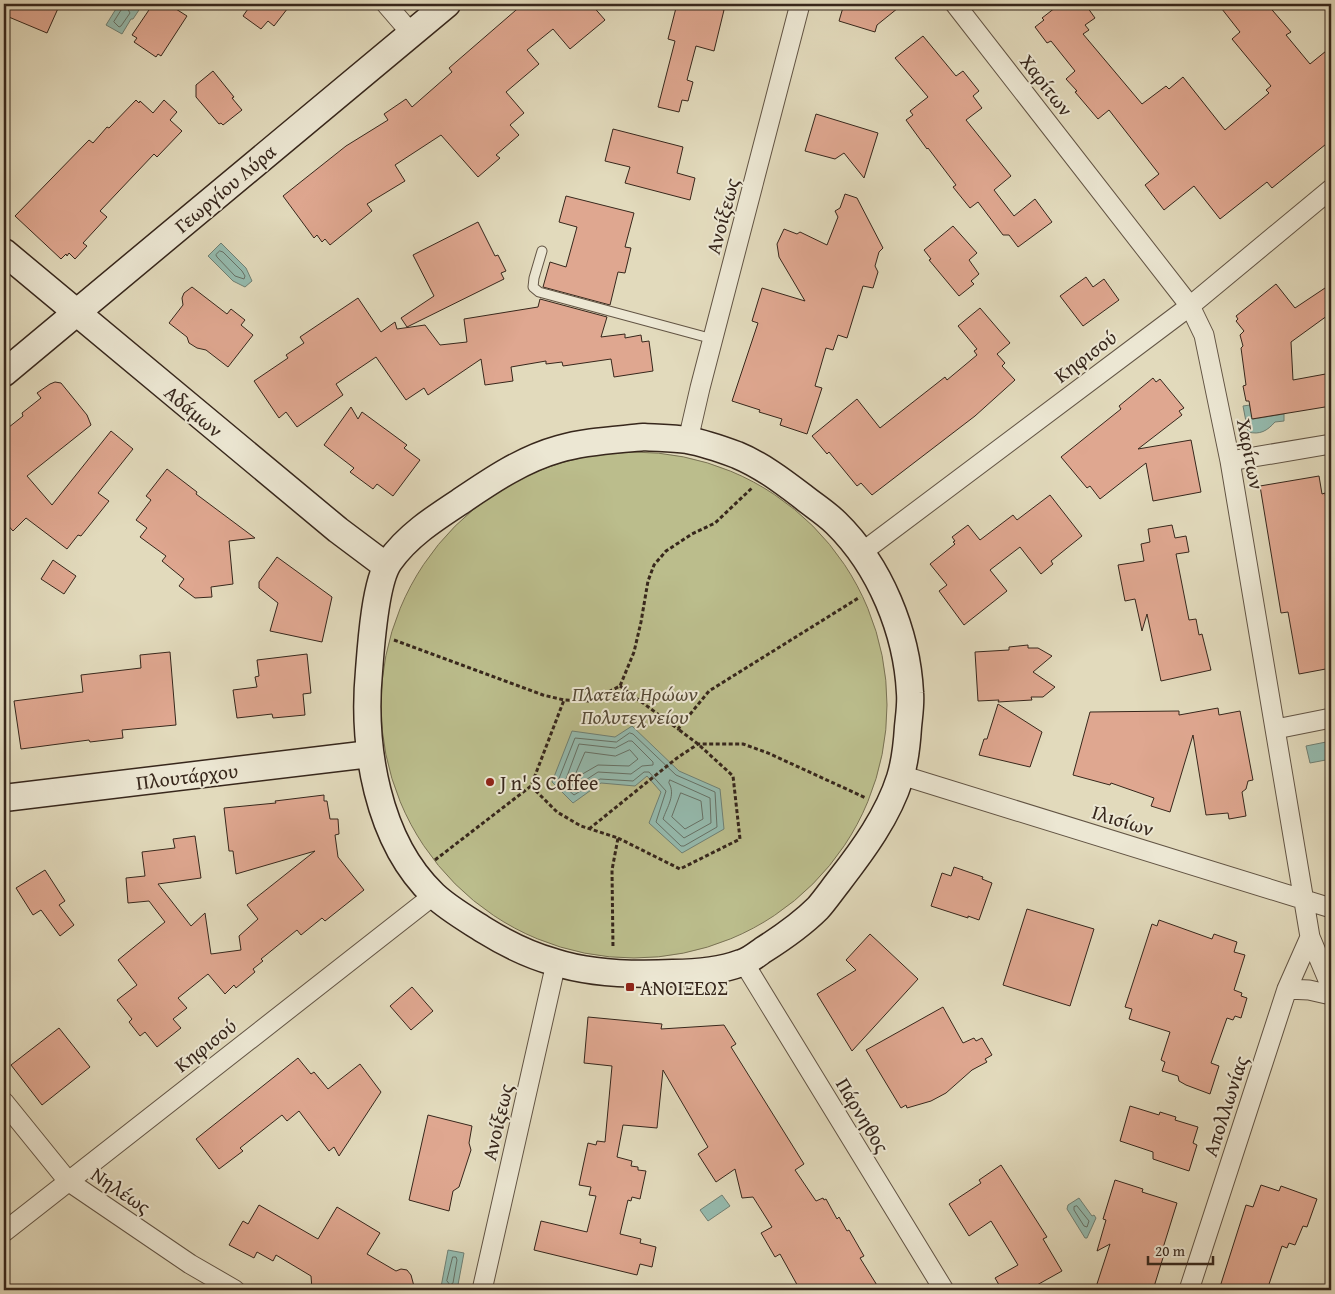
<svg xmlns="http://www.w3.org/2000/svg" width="1335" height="1294" font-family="'Gentium Book Plus',serif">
	<rect width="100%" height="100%" fill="#e2dabc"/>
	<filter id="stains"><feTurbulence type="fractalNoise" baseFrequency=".004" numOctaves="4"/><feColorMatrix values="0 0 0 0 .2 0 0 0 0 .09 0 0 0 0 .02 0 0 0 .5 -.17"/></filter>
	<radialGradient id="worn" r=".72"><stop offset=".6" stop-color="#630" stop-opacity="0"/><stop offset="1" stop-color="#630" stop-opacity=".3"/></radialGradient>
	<!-- green -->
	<path fill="#bbbd8c" stroke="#797254" d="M381 705a253 253 0 1 1 506 0a253 253 0 1 1-506 0Z"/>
	<!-- water -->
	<path fill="#95bbaf" stroke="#6f8074" d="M 119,4 L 128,4 L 139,10 L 133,19 L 131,19 L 122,34 L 106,25 Z
		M 221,243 L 246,268 L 252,281 L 245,287 L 233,281 L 208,256 Z
		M 1250,405 L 1253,419 L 1284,414 L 1284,421 L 1275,422 C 1267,431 1260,435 1248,432 L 1243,406 Z
		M 632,726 L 679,771 L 720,789 L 724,829 L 682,853 L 649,823 L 661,792 L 647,776 L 635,786 L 601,783 L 573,803 L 552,782 L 572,731 L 615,737 Z
		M 1331,741 L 1331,759 L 1310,763 L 1306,746 Z
		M 722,1195 L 730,1206 L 708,1221 L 700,1210 Z
		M 1079,1198 L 1092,1216 L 1094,1215 L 1096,1218 L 1087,1238 L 1085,1238 L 1067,1209 L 1068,1205 Z
		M 448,1250 L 464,1253 L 457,1290 L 441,1287 Z"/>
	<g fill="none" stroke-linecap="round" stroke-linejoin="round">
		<!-- shore -->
		<path stroke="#667166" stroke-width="1" d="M 124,6 L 126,6 L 130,13 L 121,26 L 119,27 L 114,22 Z
			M 220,251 L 223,252 L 242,271 L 245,276 L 244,279 L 235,276 L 217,257 L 216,255 Z
			M 630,733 L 633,734 L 676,775 L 715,792 L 717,827 L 684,846 L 681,846 L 656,822 L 666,791 L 649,772 L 644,772 L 633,781 L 600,779 L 574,795 L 558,781 L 575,738 L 616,742 Z
			M 629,741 L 632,741 L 653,762 L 653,765 L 642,766 L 631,774 L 598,772 L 575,787 L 566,779 L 579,744 L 615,748 Z
			M 630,750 L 638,759 L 629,766 L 598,765 L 579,776 L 575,775 L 585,752 L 615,756 Z
			M 670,780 L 710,798 L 711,823 L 684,838 L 663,819 C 667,807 676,795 669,783 Z
			M 681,793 L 701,801 L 703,819 L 685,829 L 672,817 Z
			M 1077,1206 L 1089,1221 L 1087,1227 L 1084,1226 L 1074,1210 L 1074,1207 Z
			M 453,1257 L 456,1257 L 457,1260 L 453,1283 L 450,1285 L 447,1281 Z"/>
	</g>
	<!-- building -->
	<path fill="#dfa790" stroke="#37271c" d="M 4,4 L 60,4 L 47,33 L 4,15 Z
		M 153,4 L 168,4 L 187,16 L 161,56 L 158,54 L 156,57 L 134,42 L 137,38 L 132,35 Z
		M 247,4 L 291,4 L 274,26 L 268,21 L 261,29 L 243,16 L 250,6 Z
		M 523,4 L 591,4 L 605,20 L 570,49 L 553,29 L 527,50 L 539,64 L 506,92 L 524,113 L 510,125 L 519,135 L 496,155 L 500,158 L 478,177 L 441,135 L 395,165 L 405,181 L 367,204 L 372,211 L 330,245 L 325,239 L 322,242 L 317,235 L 314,238 L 283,196 L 346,146 L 388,120 L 384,114 L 406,99 L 412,107 L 452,72 L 449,68 Z
		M 677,4 L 709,4 L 709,6 L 724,10 L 714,51 L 696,46 L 687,80 L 693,82 L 688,101 L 682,100 L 679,112 L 658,107 L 675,41 L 668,39 Z
		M 844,4 L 903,4 L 877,25 L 875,32 L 839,21 Z
		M 1060,4 L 1085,4 L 1095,18 L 1085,25 L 1089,30 L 1083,34 L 1142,104 L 1166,86 L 1169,89 L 1183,77 L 1225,130 L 1269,93 L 1266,90 L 1271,86 L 1232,39 L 1240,32 L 1218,4 L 1267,4 L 1291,32 L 1286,35 L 1310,64 L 1331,47 L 1331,140 L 1272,188 L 1267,182 L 1220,219 L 1194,186 L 1164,210 L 1145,185 L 1159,174 L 1109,110 L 1098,119 L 1075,92 L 1077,91 L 1066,79 L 1075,71 L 1051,41 L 1047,43 L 1035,27 L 1044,20 L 1042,18 Z
		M 923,36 L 956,76 L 963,71 L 979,91 L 973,96 L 982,108 L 966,120 L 1011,176 L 994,190 L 1014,216 L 1035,199 L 1052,222 L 1018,247 L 1009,235 L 1003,235 L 978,202 L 970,208 L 953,187 L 956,185 L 928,148 L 927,149 L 906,120 L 913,115 L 910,111 L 928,97 L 895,58 Z
		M 213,71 L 234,97 L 232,98 L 242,110 L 223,125 L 221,123 L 219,124 L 196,97 L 196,85 Z
		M 136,100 L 139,103 L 140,101 L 153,113 L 164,100 L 177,112 L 170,120 L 182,131 L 157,157 L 154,154 L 100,211 L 107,217 L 83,243 L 87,246 L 75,259 L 69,253 L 67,256 L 66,254 L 61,259 L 15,216 L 89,140 L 93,143 L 107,127 L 109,128 Z
		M 816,114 L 878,133 L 864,178 L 844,153 L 835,159 L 805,151 Z
		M 613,129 L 683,147 L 677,173 L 695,178 L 690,200 L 625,183 L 630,167 L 605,161 Z
		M 845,194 L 857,198 L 883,248 L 879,252 L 875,266 L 878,272 L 873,288 L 863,286 L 847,338 L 838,335 L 833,350 L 826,348 L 815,386 L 822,388 L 807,434 L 780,425 L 782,419 L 759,412 L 760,410 L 732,401 L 758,323 L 752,321 L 762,288 L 805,301 L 779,257 L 777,244 L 784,229 L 797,234 L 800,232 L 827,245 L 838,217 L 835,211 L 840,208 Z
		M 566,196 L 634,213 L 625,247 L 631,248 L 625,273 L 618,272 L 610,305 L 543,287 L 550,262 L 566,267 L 577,227 L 559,222 Z
		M 478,222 L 495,256 L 498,255 L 506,271 L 501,273 L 504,279 L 407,327 L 401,318 L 434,296 L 413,255 Z
		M 953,226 L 977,253 L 969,260 L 979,274 L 971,281 L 974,284 L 959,296 L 929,260 L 931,259 L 924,250 Z
		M 1086,277 L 1093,287 L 1104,279 L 1119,300 L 1083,326 L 1060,296 Z
		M 1276,284 L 1295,308 L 1331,284 L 1331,313 L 1291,342 L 1293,380 L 1331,373 L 1331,406 L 1252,419 L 1249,401 L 1246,401 L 1243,386 L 1246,385 L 1241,348 L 1243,346 L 1240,335 L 1244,331 L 1236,321 L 1238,319 L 1236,316 Z
		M 192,287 L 227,314 L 231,309 L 245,320 L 241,325 L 253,335 L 228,367 L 206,350 L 197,348 L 189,343 L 187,337 L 169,323 L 183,305 L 182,298 L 184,293 Z
		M 358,298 L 381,332 L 395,322 L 397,329 L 425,325 L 440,345 L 467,342 L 464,319 L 538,307 L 540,299 L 607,317 L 601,337 L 625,334 L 625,338 L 641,335 L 642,342 L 649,341 L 653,371 L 614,377 L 611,359 L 563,366 L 562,362 L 546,364 L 546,361 L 511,367 L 513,381 L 485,385 L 481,359 L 428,395 L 424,388 L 406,400 L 376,357 L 336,384 L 343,395 L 297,427 L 286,412 L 279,418 L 254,381 L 288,358 L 286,355 L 304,343 L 300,337 Z
		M 980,308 L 1010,343 L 997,354 L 1005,363 L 1002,366 L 1015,380 L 975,416 L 872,495 L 861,483 L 857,486 L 829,452 L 827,454 L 812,436 L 857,399 L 880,428 L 945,377 L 947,380 L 977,355 L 974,351 L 977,349 L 958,326 Z
		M 1153,378 L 1156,382 L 1160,379 L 1184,408 L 1179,411 L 1182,415 L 1138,449 L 1191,440 L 1201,492 L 1153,501 L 1146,463 L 1100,499 L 1090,486 L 1087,488 L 1061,457 L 1121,409 L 1119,406 Z
		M 55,382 L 61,383 L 87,415 L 91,425 L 27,476 L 52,505 L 111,431 L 133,449 L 98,493 L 109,501 L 81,536 L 78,535 L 67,549 L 26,518 L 13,531 L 4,521 L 4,431 L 23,416 L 22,413 L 41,398 L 37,393 L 50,384 Z
		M 351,407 L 358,419 L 362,412 L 407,445 L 404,448 L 420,460 L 393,496 L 377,484 L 373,489 L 350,472 L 354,468 L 324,445 Z
		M 167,469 L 197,492 L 196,494 L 255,538 L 229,541 L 233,584 L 211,587 L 212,597 L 195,598 L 179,586 L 184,579 L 162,561 L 166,556 L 140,537 L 147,528 L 136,520 L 151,500 L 146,496 Z
		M 1319,476 L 1322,494 L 1325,493 L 1331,529 L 1331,668 L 1299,674 L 1288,612 L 1281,613 L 1260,486 Z
		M 1050,495 L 1082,536 L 1051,561 L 1053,564 L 1041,574 L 1020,547 L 990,570 L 1007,591 L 964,625 L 939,591 L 947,585 L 930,564 L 955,544 L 953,542 L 955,541 L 952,537 L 968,525 L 980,540 L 1013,515 L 1017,520 Z
		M 1172,525 L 1175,538 L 1186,536 L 1189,552 L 1176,554 L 1189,620 L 1196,619 L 1199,635 L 1202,634 L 1211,670 L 1161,681 L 1147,614 L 1142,631 L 1135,599 L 1125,601 L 1118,565 L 1144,561 L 1141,544 L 1150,542 L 1148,529 Z
		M 277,557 L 332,597 L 322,642 L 270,631 L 278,603 L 259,588 L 259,582 Z
		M 53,560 L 76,576 L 64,594 L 41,579 Z
		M 1028,645 L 1028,648 L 1038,648 L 1052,656 L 1033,672 L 1055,687 L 1043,697 L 1031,697 L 1032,700 L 998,702 L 999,700 L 978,701 L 975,652 L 1009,650 L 1009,647 Z
		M 170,652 L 176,725 L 122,730 L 123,738 L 90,742 L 89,740 L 21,749 L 14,701 L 83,692 L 81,675 L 141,668 L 140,655 Z
		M 307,654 L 311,693 L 303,694 L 305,715 L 273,718 L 272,714 L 237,718 L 233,690 L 257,687 L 255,677 L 259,676 L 257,660 Z
		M 998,704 L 1042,732 L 1030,767 L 979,755 L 984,739 L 987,739 Z
		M 1218,708 L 1219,715 L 1240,711 L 1253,780 L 1248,781 L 1246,789 L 1242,792 L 1246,816 L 1229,819 L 1228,813 L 1206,815 L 1193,735 L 1170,812 L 1151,806 L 1154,798 L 1111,783 L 1110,785 L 1073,775 L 1090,712 L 1179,711 L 1179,715 Z
		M 324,795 L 324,801 L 327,801 L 330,819 L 338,819 L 339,834 L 335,835 L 338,857 L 364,890 L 325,921 L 322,918 L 301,935 L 297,930 L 261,959 L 263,961 L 253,969 L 255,972 L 236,988 L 234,985 L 225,994 L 208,974 L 178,998 L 187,1008 L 173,1019 L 181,1028 L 157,1047 L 145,1032 L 140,1036 L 129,1022 L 132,1019 L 117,1000 L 137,985 L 118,960 L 165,922 L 149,901 L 128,903 L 126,878 L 145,876 L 142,852 L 175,848 L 173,839 L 195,836 L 201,878 L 158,884 L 191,926 L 205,913 L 211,954 L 241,950 L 239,936 L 258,919 L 247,905 L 315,851 L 236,874 L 233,851 L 229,851 L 224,808 L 276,803 L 275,801 Z
		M 954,867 L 983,877 L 982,879 L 992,883 L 979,920 L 968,916 L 968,918 L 931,906 L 942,873 L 951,876 Z
		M 45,870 L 65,901 L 59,905 L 74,925 L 60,936 L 41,910 L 33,915 L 16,888 Z
		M 1027,909 L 1094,929 L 1070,1006 L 1003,985 Z
		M 1159,920 L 1212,939 L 1214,934 L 1237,942 L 1234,952 L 1245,955 L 1234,990 L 1242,993 L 1241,996 L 1247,998 L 1241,1018 L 1235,1016 L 1233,1020 L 1227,1018 L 1211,1063 L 1219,1066 L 1210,1094 L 1186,1085 L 1179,1081 L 1178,1076 L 1162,1071 L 1165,1062 L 1161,1060 L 1170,1032 L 1129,1019 L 1132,1009 L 1125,1007 L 1152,924 L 1157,926 Z
		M 870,934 L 918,979 L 852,1051 L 817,994 L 856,970 L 846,960 Z
		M 412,987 L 433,1011 L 411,1030 L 390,1006 Z
		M 943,1007 L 963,1043 L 974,1038 L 976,1041 L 982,1038 L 992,1055 L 985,1059 L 987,1062 L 972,1070 L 946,1093 L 931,1101 L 907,1108 L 906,1105 L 901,1108 L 866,1050 Z
		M 588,1017 L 662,1024 L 661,1029 L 724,1025 L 736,1044 L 731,1047 L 804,1164 L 795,1170 L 816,1201 L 823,1198 L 824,1200 L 826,1199 L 837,1219 L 839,1217 L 847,1231 L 849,1230 L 864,1256 L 860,1258 L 880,1290 L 800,1290 L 780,1254 L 775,1257 L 761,1233 L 772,1227 L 753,1197 L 742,1198 L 735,1169 L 716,1182 L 698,1154 L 708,1147 L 663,1070 L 657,1128 L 623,1125 L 617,1157 L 632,1161 L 631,1166 L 638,1167 L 638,1170 L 646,1171 L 640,1199 L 632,1197 L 631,1201 L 628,1200 L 620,1234 L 641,1239 L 640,1243 L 656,1247 L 652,1267 L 640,1264 L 637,1275 L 534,1250 L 541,1221 L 587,1232 L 596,1196 L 589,1195 L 591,1187 L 579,1185 L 588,1143 L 596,1145 L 597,1141 L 605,1142 L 612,1066 L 584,1063 Z
		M 59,1028 L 90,1067 L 42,1105 L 11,1065 Z
		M 298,1058 L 311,1074 L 314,1072 L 328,1089 L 360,1064 L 381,1092 L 339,1156 L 334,1147 L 329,1151 L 299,1111 L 287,1121 L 282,1115 L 240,1148 L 243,1151 L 219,1169 L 196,1139 Z
		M 1130,1106 L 1159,1115 L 1160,1112 L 1176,1117 L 1175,1120 L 1198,1127 L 1193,1143 L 1197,1145 L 1189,1171 L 1153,1159 L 1153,1152 L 1120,1141 Z
		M 428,1115 L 472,1126 L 469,1143 L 471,1150 L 459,1187 L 453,1191 L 449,1211 L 409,1200 Z
		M 1001,1165 L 1047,1237 L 1043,1239 L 1062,1271 L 1028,1290 L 1002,1290 L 995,1278 L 1018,1265 L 991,1221 L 969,1236 L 949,1204 L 981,1183 L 979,1180 Z
		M 1115,1180 L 1143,1189 L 1142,1192 L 1177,1203 L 1163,1248 L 1166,1248 L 1153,1290 L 1095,1290 L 1110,1244 L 1097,1251 L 1106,1220 L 1103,1219 Z
		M 1261,1185 L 1279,1191 L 1281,1186 L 1317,1199 L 1307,1227 L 1303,1226 L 1295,1245 L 1289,1243 L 1287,1248 L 1282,1246 L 1267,1290 L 1219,1290 L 1246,1205 L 1253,1207 Z
		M 259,1205 L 318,1239 L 337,1207 L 380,1233 L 367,1254 L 396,1271 L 401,1269 L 407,1270 L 411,1275 L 415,1290 L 312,1290 L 311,1276 L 276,1255 L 273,1261 L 257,1252 L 254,1258 L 229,1245 L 243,1221 L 248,1224 Z"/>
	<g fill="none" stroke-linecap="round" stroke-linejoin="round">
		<!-- lane casing -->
		<g stroke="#625444" stroke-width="11">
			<path id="lane" d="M 542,251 L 534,278 L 533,287 L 539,292 L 713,339"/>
		</g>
		<!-- street casing -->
		<g stroke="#625444" stroke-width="21">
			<path id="street" d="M 386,4 L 411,33
				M 955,4 L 1190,306 L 1204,335 L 1230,461 L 1310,937 L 1331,987
				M 688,440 L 700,388 L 800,4
				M 1230,461 L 1331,444
				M 861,553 L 1190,306 L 1331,189
				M 1276,729 L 1331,718
				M 901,775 L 1331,908
				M 744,963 L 944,1290
				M 1287,989 L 1309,990 L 1331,995
				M 4,1102 L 68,1181 L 190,1264 L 235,1290
				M 4,1232 L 434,895
				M 482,1290 L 556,963
				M 1189,1290 L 1287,989 L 1310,937"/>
		</g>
		<!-- secondary casing -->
		<g stroke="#37271c" stroke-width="29">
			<path id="secondary" d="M 4,252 L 338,530 L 386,566
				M 4,373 L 447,4
				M 644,437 C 658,438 673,438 687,440 C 704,443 721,449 737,455 C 761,465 781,480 802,496 C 813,505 826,513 836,523 C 880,566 907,632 910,693 C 911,704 909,716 908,727 C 907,743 905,762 900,778 C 888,816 863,850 839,881 C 832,890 825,900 818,908 C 802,924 782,938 763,950 C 756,955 749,961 741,963 C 720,971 696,973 673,973 C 635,975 591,974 554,962 C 529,955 505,943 484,930 C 467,919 449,909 434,895 C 377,841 362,746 369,671 C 371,645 375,583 389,562 C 407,536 435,518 461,501 C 492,480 523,459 559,449 C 586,441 616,440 644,437 Z
				M 4,798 L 370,754"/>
		</g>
		<!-- path -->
		<path stroke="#37271c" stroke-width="3" stroke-dasharray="4 2.5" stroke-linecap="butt" d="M 394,640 L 543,695 L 564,700 L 591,701 L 620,686 L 634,652 L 641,622 L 648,581 L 654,565 L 666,551 L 692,534 L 715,523 L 752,488
			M 620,686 L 678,729 L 709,691 L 860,597
			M 531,786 L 557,812 L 581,826 L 618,838 L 612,870 L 613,948
			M 589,829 L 677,758 L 698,744 L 743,744 L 768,753 L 866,798
			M 618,838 L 680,869 L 740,839 L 733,776 L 698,744 L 678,729
			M 435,860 L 531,786 L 564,700"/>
		<!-- lane -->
		<use href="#lane" stroke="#ece7d3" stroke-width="9"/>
		<!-- street -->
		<use href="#street" stroke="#ece7d3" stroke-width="19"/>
		<!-- secondary -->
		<use href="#secondary" stroke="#ece7d3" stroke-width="26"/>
	</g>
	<!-- markers -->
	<g fill="#8f2418" stroke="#ece7d3" stroke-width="2">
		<circle cx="490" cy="782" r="5"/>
		<rect x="625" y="982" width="10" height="10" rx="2.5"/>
	</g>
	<g text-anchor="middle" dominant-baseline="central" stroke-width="4" stroke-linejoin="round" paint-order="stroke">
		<!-- street labels -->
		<g font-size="20" fill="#37271c" stroke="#ece7d3">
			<text transform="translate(1047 85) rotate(52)">Χαρίτων</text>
			<text transform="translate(225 188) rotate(-40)">Γεωργίου Λύρα</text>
			<text transform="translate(722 216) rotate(-75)">Ανοίξεως</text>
			<text transform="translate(1085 356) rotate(-37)">Κηφισού</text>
			<text transform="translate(194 411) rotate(40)">Αδάμων</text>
			<text transform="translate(1251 454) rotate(79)">Χαρίτων</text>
			<text transform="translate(187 776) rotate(-7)">Πλουτάρχου</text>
			<text transform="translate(1123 820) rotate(17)">Ιλισίων</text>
			<text transform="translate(205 1045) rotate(-38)">Κηφισού</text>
			<text transform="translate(1225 1106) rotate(-72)">Απολλωνίας</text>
			<text transform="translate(863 1115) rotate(59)">Πάρνηθος</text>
			<text transform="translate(497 1122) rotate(-77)">Ανοίξεως</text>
			<text transform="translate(121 1190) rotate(34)">Νηλέως</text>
		</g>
		<!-- park labels -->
		<g font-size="20" font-style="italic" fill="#584c38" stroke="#ece7d3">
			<text x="635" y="693">Πλατεία Ηρώων<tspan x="635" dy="23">Πολυτεχνείου</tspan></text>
		</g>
		<!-- poi labels -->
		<g font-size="20" fill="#37271c" stroke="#ece7d3" text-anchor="start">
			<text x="500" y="782">J n' S Coffee</text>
			<text x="640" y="987">ΑΝΟΙΞΕΩΣ</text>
		</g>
	</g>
	<!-- margin -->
	<rect width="1335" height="1294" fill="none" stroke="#e2dabc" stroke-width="20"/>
	<rect x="5" y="5" width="1325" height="1284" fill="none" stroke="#37271c" stroke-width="2.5"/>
	<rect x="10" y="10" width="1315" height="1274" fill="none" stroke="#37271c"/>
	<!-- scale -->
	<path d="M1148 1256v8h65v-8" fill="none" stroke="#37271c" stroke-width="2.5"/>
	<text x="1155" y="1256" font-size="15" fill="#37271c" stroke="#ece7d3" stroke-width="4" paint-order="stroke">20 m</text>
	<rect width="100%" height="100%" filter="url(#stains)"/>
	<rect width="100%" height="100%" fill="url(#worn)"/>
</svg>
